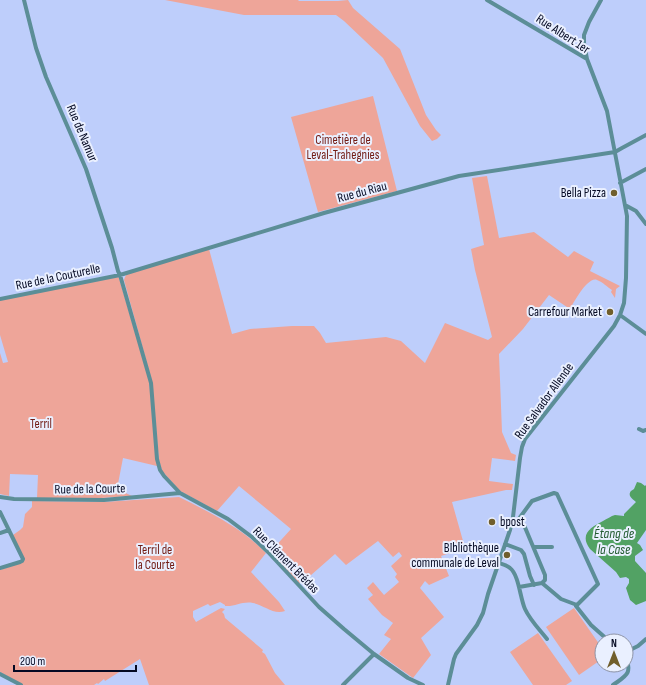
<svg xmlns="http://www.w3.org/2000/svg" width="646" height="685" font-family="'Sofia Sans Condensed',sans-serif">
	<rect width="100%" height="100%" fill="#becefb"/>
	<!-- green -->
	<path fill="#eea599" d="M 165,0 L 298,0 L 299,1 L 338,1 L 348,0 L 353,8 L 400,49 L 426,115 L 436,130 L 441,135 L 437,139 L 432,141 L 420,126 L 383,58 L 344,21 L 336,15 L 244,15 Z
		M 373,96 L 397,191 L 318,212 L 291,117 Z
		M 487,176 L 499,238 L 534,232 L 568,257 L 574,251 L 594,262 L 590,271 L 620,286 L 616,289 L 615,298 L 611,292 L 612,290 C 607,287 603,282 597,280 C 588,276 574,302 570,309 L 549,295 L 523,329 L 499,354 L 502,432 L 511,453 L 516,455 L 515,461 L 492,458 L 489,481 L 513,484 L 512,490 L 506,490 L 452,502 L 465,548 L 441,556 L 449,576 L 429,585 L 425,581 L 420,588 L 444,617 L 421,638 L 431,655 L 413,678 L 379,654 L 391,639 L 384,635 L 393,623 L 382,615 L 368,599 L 373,595 L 367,588 L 373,582 L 384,595 L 399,582 L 395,577 L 397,574 L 391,566 L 402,556 L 399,552 L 393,557 L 378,541 L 346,565 L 335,554 L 302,583 L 299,583 L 271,553 L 272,550 L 291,529 L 239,486 L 217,511 L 180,491 L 173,483 L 162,471 L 159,460 L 151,378 L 124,280 L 125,277 L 127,274 L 209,249 L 232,334 L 250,329 L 292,326 L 314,326 L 320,333 L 326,343 L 386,337 L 401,341 L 425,363 L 445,323 L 488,340 L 492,337 L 475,270 L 471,249 L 484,245 L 472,178 Z
		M 118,277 L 119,278 L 149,380 L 157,466 L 123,458 L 117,489 L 132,496 L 101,498 L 37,498 L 38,475 L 10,474 L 9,496 L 0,494 L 0,353 L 3,363 L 8,362 L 0,335 L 0,300 Z
		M 179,497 C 209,512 242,528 266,553 L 251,572 L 279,602 L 285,611 C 273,615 264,605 253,603 C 242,601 235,607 225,606 L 225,605 L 220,602 L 210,606 L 208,604 L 193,611 L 193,617 L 196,622 L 221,608 L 225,609 L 222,612 L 224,614 L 225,618 L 263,650 L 262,652 L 265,654 L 275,673 L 285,685 L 149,685 L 140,659 L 105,681 L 104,679 L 98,684 L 97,683 L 94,685 L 23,685 L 0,672 L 0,570 L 23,562 L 13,535 L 20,530 L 23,527 L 25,514 L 32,507 L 32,501 L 104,502 Z
		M 574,608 L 602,648 L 602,659 L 579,675 L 546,627 Z
		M 538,633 L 572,681 L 566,685 L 533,685 L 510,652 Z"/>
	<!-- water -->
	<path fill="#52a264" d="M 637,482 L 641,483 L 645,486 L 646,485 L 646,530 L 637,543 L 640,545 L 643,550 L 635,556 L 635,561 L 646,573 L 646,601 L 636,605 L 630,600 L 626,588 L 629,583 L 629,579 L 626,577 L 620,578 L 616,572 L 590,549 C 579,534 591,527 603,521 C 607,519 611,516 615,515 C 618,515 621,516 624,516 L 624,514 L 636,502 C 633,499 627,496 631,491 C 632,490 633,490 634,489 C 635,487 636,484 637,482 Z"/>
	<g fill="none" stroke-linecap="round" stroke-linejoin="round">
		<!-- minor -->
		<path stroke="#5c8e97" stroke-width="4" d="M 24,0 L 36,48 L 46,77 L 86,169 L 112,248 L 118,271 L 120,275 L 151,383 L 157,459 L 160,470 L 164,476 L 180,493 L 228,519 L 252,537 L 268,552 L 319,607 L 344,629 L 374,654 L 408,678 L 423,685
			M 487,0 L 587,59
			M 620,183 L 646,169
			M 625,205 L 636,211 L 646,224
			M 0,299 L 120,275 L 324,213 L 459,176 L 615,152 L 622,148 L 646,135
			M 620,315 L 646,334
			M 639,429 L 643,431 L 646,430
			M 0,497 L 14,499 L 104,500 L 180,493
			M 0,512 L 23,559 L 22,561 L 20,562 L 0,568
			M 517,521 L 520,521 L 524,525 L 545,575 L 545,580 L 542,583 L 561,599 L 577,605
			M 512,524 L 518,520 L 532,501 L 554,493 L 557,494 L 598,584 L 576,606 L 591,625 L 609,641
			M 0,533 L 9,530
			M 505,544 L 521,550 L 524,554 L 530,576 L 534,585
			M 534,547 L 552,547
			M 499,563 C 502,564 507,565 510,568 C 519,575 520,598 525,609 C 530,620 539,629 547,639
			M 519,587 L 542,583
			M 626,652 L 638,646 L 646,639
			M 0,674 L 21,685
			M 343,685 L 374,654
			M 448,685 L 454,659 L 456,654 L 477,625 L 483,613 L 488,594 L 510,530 L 513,517 L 520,458 L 522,447 L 525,439 L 614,326 L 620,315 L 624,303 L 626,278 L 627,216 L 607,111 L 587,59 L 584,43 L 584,35 L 589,22 L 601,0
			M 613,685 C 627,675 632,674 626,656"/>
	</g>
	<!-- markers -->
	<g fill="#705e2c" stroke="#eaf0ff" stroke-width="1.5">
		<circle cx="614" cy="193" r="4"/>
		<circle cx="610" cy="312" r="4"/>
		<circle cx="492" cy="522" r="4"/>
		<circle cx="507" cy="555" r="4"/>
	</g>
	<g text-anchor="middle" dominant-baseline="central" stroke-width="4" stroke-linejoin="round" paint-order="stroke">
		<!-- street labels -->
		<g font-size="13" fill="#040923" stroke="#eaf0ff">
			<text transform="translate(563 34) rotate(33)">Rue Albert 1er</text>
			<text transform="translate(82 133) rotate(67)">Rue de Namur</text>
			<text transform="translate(362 192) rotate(-15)">Rue du Riau</text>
			<text transform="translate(58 277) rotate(-12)">Rue de la Couturelle</text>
			<text transform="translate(544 401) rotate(-54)">Rue Salvador Allende</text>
			<text transform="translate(90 489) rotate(-1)">Rue de la Courte</text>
			<text transform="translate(286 560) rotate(45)">Rue Clément Brédas</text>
		</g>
		<!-- park labels -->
		<g font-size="13" fill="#711a13" stroke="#eaf0ff">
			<text x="343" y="140">Cimetière de<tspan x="343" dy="15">Leval-Trahegnies</tspan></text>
			<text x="41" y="424">Terril</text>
			<text x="155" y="550">Terril de<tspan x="155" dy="15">la Courte</tspan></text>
		</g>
		<!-- poi labels -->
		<g font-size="13" fill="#040923" stroke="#eaf0ff" text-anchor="end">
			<text x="606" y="193">Bella Pizza</text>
			<text x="602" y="312">Carrefour Market</text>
			<text x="500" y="522" text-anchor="start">bpost</text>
			<text x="499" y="548">BIbliothèque<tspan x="499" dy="15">communale de Leval</tspan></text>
		</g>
		<!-- water labels -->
		<g font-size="14" font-style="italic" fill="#235b31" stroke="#eaf0ff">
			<text x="614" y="533">Étang de<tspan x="614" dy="16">la Case</tspan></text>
		</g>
	</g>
	<!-- north arrow -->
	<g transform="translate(614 653)"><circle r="19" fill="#eaf0ff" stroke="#8e94a7"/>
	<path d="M0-3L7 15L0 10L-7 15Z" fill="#705e2c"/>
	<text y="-6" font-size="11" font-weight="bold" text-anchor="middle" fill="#040923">N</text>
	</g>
	<!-- scale -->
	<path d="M14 665v6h122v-6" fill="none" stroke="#040923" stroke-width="2"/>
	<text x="20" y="665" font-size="12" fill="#040923" stroke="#eaf0ff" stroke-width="3" paint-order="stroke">200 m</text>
</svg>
